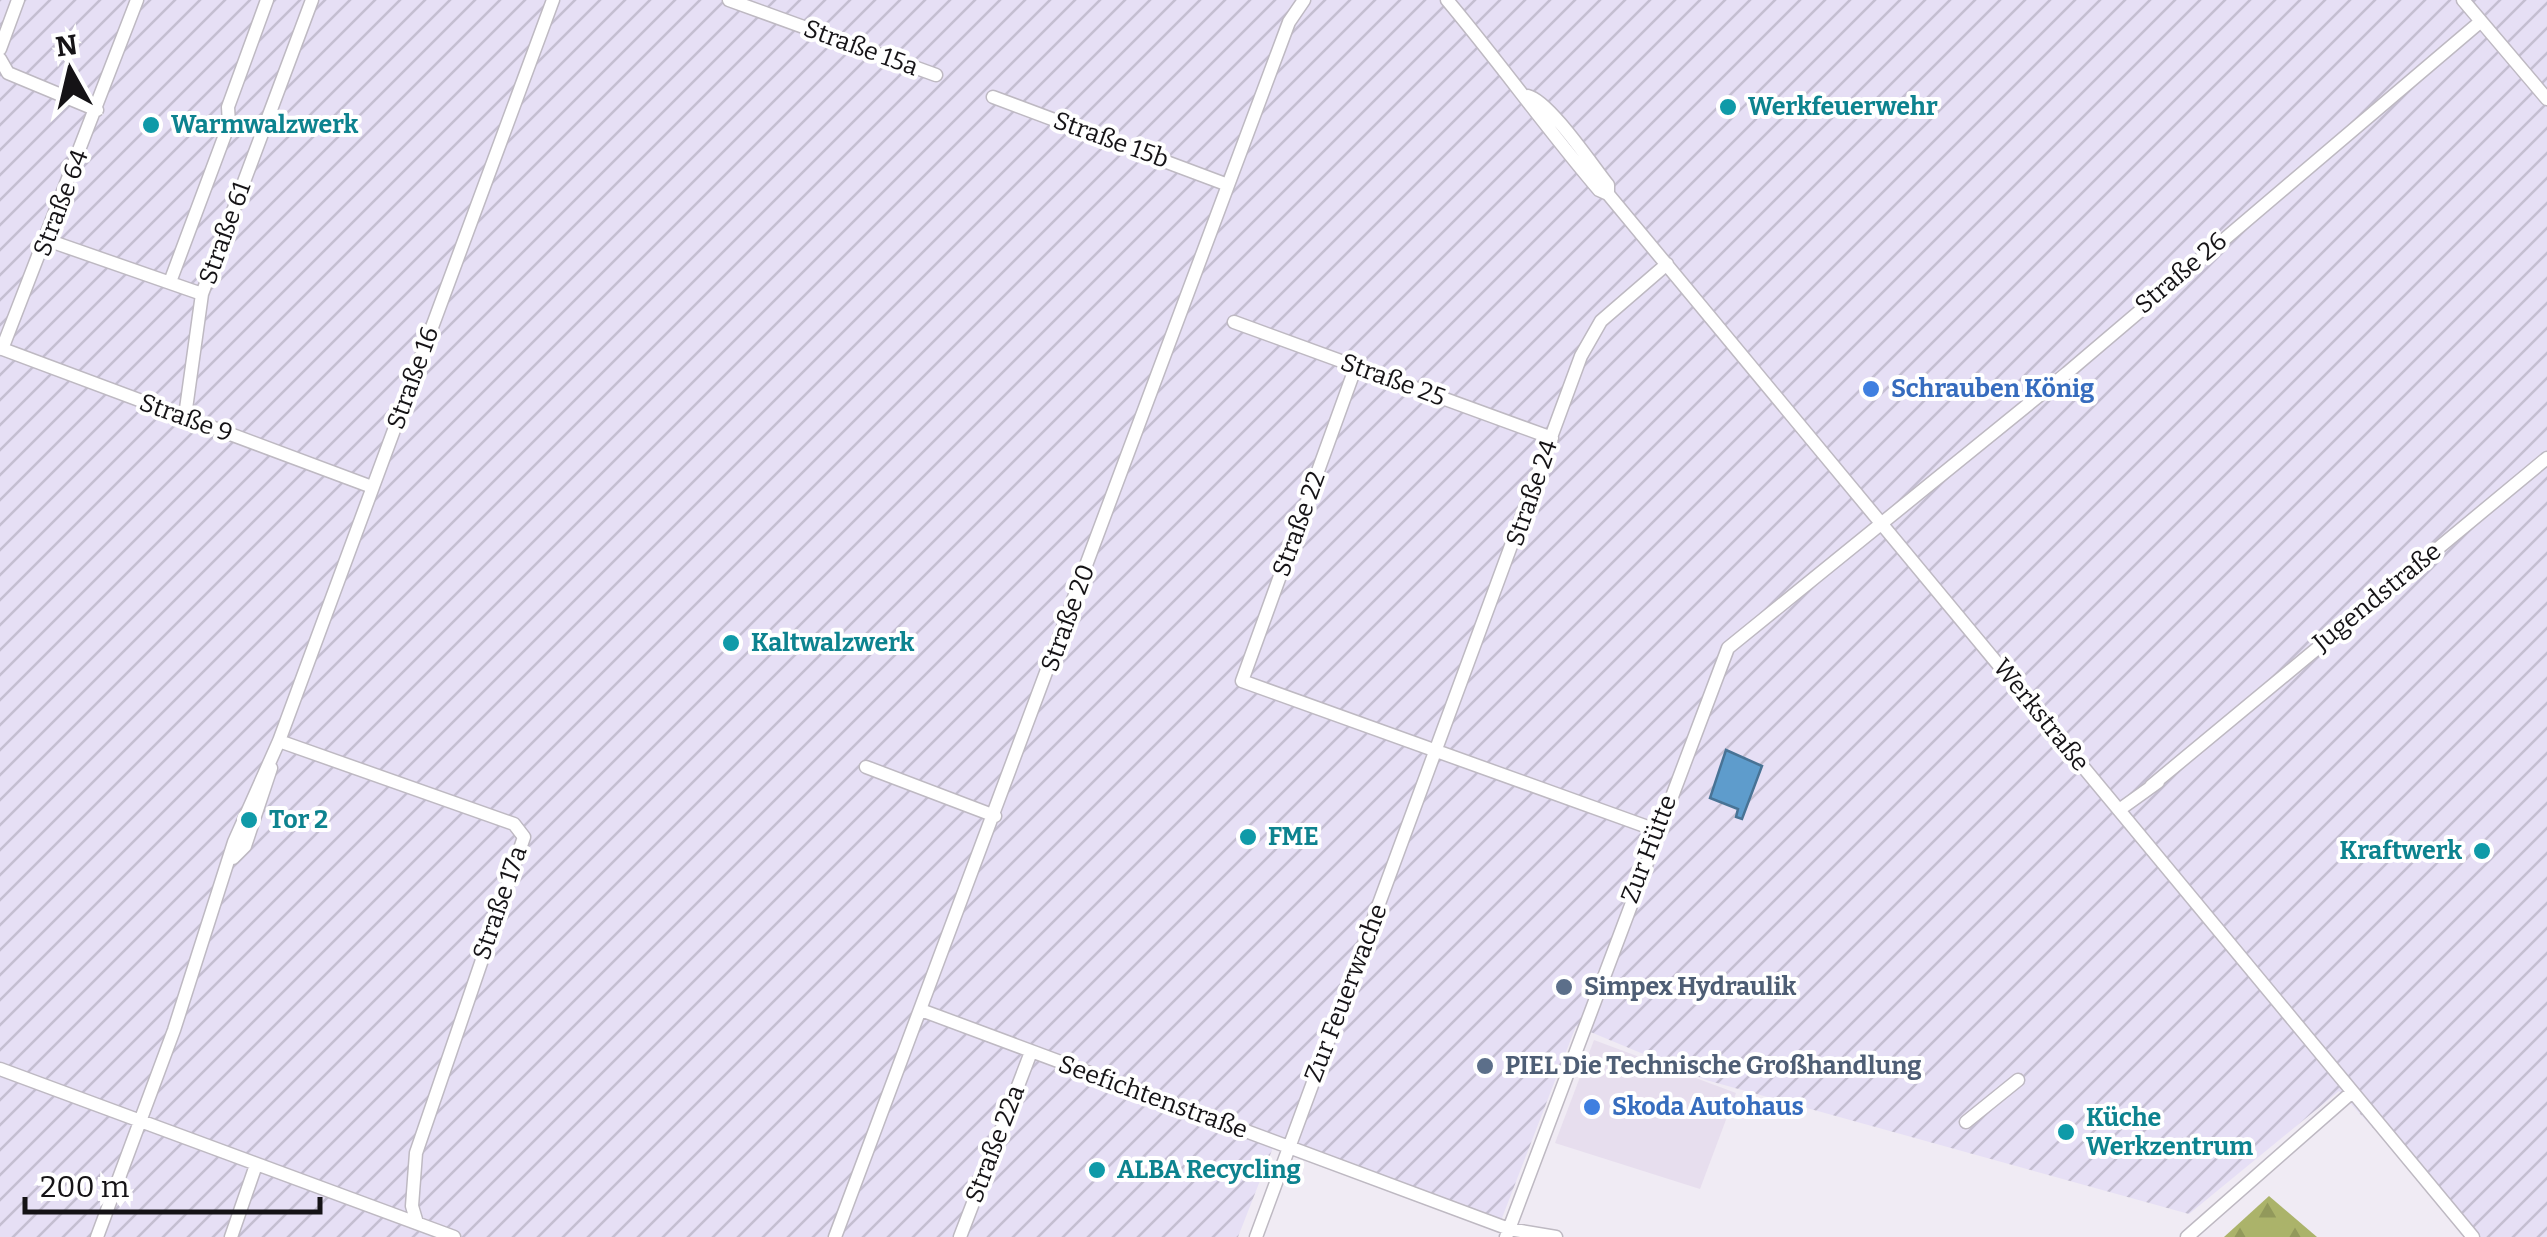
<svg xmlns="http://www.w3.org/2000/svg" width="2547" height="1237" font-family="Bitter,serif">
	<defs>
		<pattern id="industrial-furrows" width="10" height="10" patternUnits="userSpaceOnUse" patternTransform="scale(2.5)"><rect width="10" height="10" fill="#e6dff5"/><path d="M-1 1l2-2M0 10L10 0M9 11l2-2" fill="none" stroke="#c4bed1"/></pattern>
		<pattern id="forest-firs" width="22" height="20" patternUnits="userSpaceOnUse" patternTransform="scale(2.5)"><rect width="22" height="20" fill="#abb36a"/><path d="M5 1l3.5 6h-7zM16 11l3.5 6h-7z" fill="#92995b"/></pattern>
	</defs>
	<rect width="100%" height="100%" fill="#f0ebf4"/>
	<!-- built -->
	<path fill="#e7deee" d="M 1594,1040 L 1736,1093 L 1700,1189 L 1555,1143 Z"/>
	<!-- industrial -->
	<path fill="url(#industrial-furrows)" d="M 0,0 L 2547,0 L 2547,1237 L 2473,1237 L 2339,1091 L 2189,1214 L 1706,1080 L 1576,1026 L 1497,1231 L 1274,1145 L 1238,1237 L 0,1237 Z"/>
	<!-- forest -->
	<path fill="url(#forest-firs)" d="M 2269,1196 L 2317,1237 L 2224,1237 Z"/>
	<!-- water -->
	<path fill="#5e9ccc" stroke="#487395" stroke-width="2.5" d="M 1726,750 L 1762,766 L 1742,819 L 1736,817 L 1738,809 L 1710,798 Z"/>
	<g fill="none" stroke-linecap="round" stroke-linejoin="round">
		<!-- minor casing -->
		<g stroke="#beb9c2" stroke-width="15">
			<path id="minor" d="M 729,0 L 936,75
				M 1447,0 C 1500,63 1546,128 1599,190 L 1608,194 L 2473,1237
				M 2463,0 L 2547,99
				M 0,49 L 18,0
				M 0,59 L 8,73 L 97,110
				M 1528,96 C 1549,101 1592,165 1608,185 L 1608,194
				M 993,97 L 1228,185
				M 47,240 L 202,294
				M 170,282 L 229,124 L 228,107 L 267,0
				M 1234,322 L 1552,438
				M 0,348 L 372,487
				M 2,349 L 137,0
				M 1356,366 L 1242,681 L 1656,830
				M 185,416 L 202,294 L 312,0
				M 279,741 L 514,824 L 524,837 L 416,1153 L 412,1206 L 417,1223
				M 866,767 L 995,816
				M 2151,786 L 2547,458
				M 2119,810 L 2158,782
				M 233,858 L 245,846 L 271,768
				M 921,1010 L 1509,1229 L 1556,1237
				M 0,1069 L 454,1237
				M 1966,1122 L 2018,1080
				M 97,1237 L 174,1030 L 234,842 L 279,741 L 553,0
				M 231,1237 L 256,1165
				M 835,1237 L 1289,22 L 1304,0
				M 960,1237 L 1031,1052
				M 1256,1237 L 1581,356 L 1601,321 L 1667,264
				M 1506,1237 L 1728,648 L 2067,373 L 2480,22
				M 2187,1237 L 2351,1093"/>
		</g>
		<!-- minor -->
		<use href="#minor" stroke="#fff" stroke-width="12"/>
	</g>
	<!-- markers -->
	<g fill="#0f9aa8" stroke="#fff" stroke-width="4">
		<circle cx="1728" cy="107" r="10"/>
		<circle cx="151" cy="125" r="10"/>
		<circle cx="731" cy="643" r="10"/>
		<circle cx="249" cy="820" r="10"/>
		<circle cx="1248" cy="837" r="10"/>
		<circle cx="2482" cy="851" r="10"/>
		<circle cx="2066" cy="1132" r="10"/>
		<circle cx="1097" cy="1170" r="10"/>
	</g>
	<g fill="#3f7fe0" stroke="#fff" stroke-width="4">
		<circle cx="1871" cy="389" r="10"/>
		<circle cx="1592" cy="1107" r="10"/>
	</g>
	<g fill="#5c6f8a" stroke="#fff" stroke-width="4">
		<circle cx="1564" cy="987" r="10"/>
		<circle cx="1485" cy="1066" r="10"/>
	</g>
	<g text-anchor="middle" dominant-baseline="central" stroke-width="8" stroke-linejoin="round" paint-order="stroke">
		<!-- street labels -->
		<g font-size="25" fill="#151316" stroke="#fff">
			<text transform="translate(861 48) rotate(20)">Straße 15a</text>
			<text transform="translate(1111 140) rotate(20)">Straße 15b</text>
			<text transform="translate(61 203) rotate(-69)">Straße 64</text>
			<text transform="translate(225 233) rotate(-70)">Straße 61</text>
			<text transform="translate(2181 273) rotate(-40)">Straße 26</text>
			<text transform="translate(413 378) rotate(-70)">Straße 16</text>
			<text transform="translate(1393 380) rotate(20)">Straße 25</text>
			<text transform="translate(186 418) rotate(20)">Straße 9</text>
			<text transform="translate(1532 493) rotate(-71)">Straße 24</text>
			<text transform="translate(1299 524) rotate(-70)">Straße 22</text>
			<text transform="translate(2377 597) rotate(-39)">Jugendstraße</text>
			<text transform="translate(1068 618) rotate(-70)">Straße 20</text>
			<text transform="translate(2041 715) rotate(51)">Werkstraße</text>
			<text transform="translate(1649 849) rotate(-69)">Zur Hütte</text>
			<text transform="translate(500 903) rotate(-71)">Straße 17a</text>
			<text transform="translate(1346 993) rotate(-69)">Zur Feuerwache</text>
			<text transform="translate(1153 1097) rotate(20)">Seefichtenstraße</text>
			<text transform="translate(995 1144) rotate(-69)">Straße 22a</text>
		</g>
		<!-- culture labels -->
		<g font-size="25" font-weight="bold" fill="#0d838f" stroke="#fff" text-anchor="start">
			<text x="1748" y="107">Werkfeuerwehr</text>
			<text x="171" y="125">Warmwalzwerk</text>
			<text x="751" y="643">Kaltwalzwerk</text>
			<text x="269" y="820">Tor 2</text>
			<text x="1268" y="837">FME</text>
			<text x="2462" y="851" text-anchor="end">Kraftwerk</text>
			<text x="2086" y="1118">Küche<tspan x="2086" dy="29">Werkzentrum</tspan></text>
			<text x="1117" y="1170">ALBA Recycling</text>
		</g>
		<!-- shop labels -->
		<g font-size="25" font-weight="bold" fill="#366cbe" stroke="#fff" text-anchor="start">
			<text x="1891" y="389">Schrauben König</text>
			<text x="1612" y="1107">Skoda Autohaus</text>
		</g>
		<!-- service labels -->
		<g font-size="25" font-weight="bold" fill="#4e5e75" stroke="#fff" text-anchor="start">
			<text x="1584" y="987">Simpex Hydraulik</text>
			<text x="1505" y="1066">PIEL Die Technische Großhandlung</text>
		</g>
	</g>
	<!-- north arrow -->
	<g transform="translate(70 70) rotate(352)" stroke="#ffffff" stroke-width="8" paint-order="stroke">
	<path d="M0-8L18 38L0 25L-18 38Z" fill="#151316"/>
	<text y="-15" font-size="28" font-weight="bold" text-anchor="middle" fill="#151316">N</text>
	</g>
	<!-- scale -->
	<path d="M25 1197v15h295v-15" fill="none" stroke="#151316" stroke-width="5"/>
	<text x="40" y="1197" font-size="30" fill="#151316" stroke="#ffffff" stroke-width="8" paint-order="stroke">200 m</text>
</svg>
